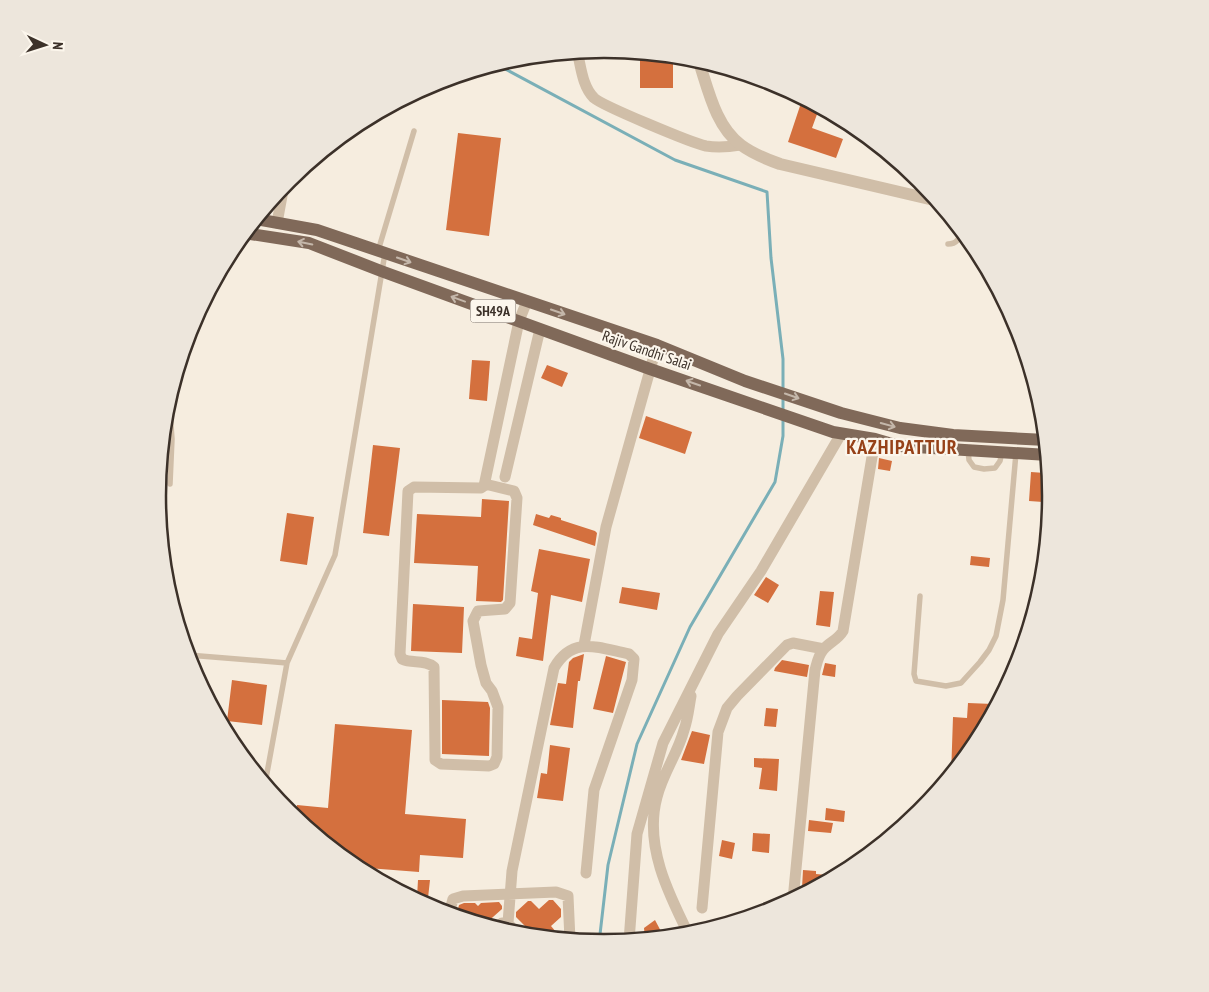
<svg xmlns="http://www.w3.org/2000/svg" width="1209" height="992" font-family="'PT Sans Narrow',sans-serif">
	<rect width="100%" height="100%" fill="#f6eddf"/>
	<g fill="none" stroke-linecap="round" stroke-linejoin="round">
		<!-- stream -->
		<path stroke="#7aafb7" stroke-width="3" d="M 496,64 L 675,160 L 767,192 L 771,258 L 783,359 L 783,390
			M 783,412 L 783,396
			M 599,943 L 608,865 L 637,744 L 690,627 L 775,482 L 783,436 L 783,418"/>
	</g>
	<!-- building -->
	<path fill="#d4703e" d="M 640,52 L 673,56 L 673,88 L 640,88 Z
		M 803,97 L 820,106 L 812,128 L 843,139 L 836,158 L 788,142 Z
		M 458,133 L 501,138 L 489,236 L 446,230 Z
		M 472,360 L 490,361 L 487,401 L 469,399 Z
		M 547,365 L 568,373 L 562,387 L 541,378 Z
		M 646,416 L 692,432 L 685,454 L 639,438 Z
		M 373,445 L 400,448 L 389,536 L 363,533 Z
		M 879,458 L 892,461 L 890,471 L 878,469 Z
		M 1031,472 L 1045,473 L 1043,502 L 1029,501 Z
		M 482,499 L 509,501 L 503,600 L 501,602 L 476,601 L 478,566 L 414,563 L 417,514 L 481,517 Z
		M 287,513 L 314,517 L 307,565 L 280,561 Z
		M 536,514 L 549,518 L 551,515 L 561,518 L 561,520 L 595,531 L 597,533 L 595,546 L 533,525 Z
		M 539,549 L 590,559 L 582,602 L 551,595 L 543,661 L 516,656 L 519,637 L 532,639 L 538,593 L 531,591 Z
		M 971,556 L 990,558 L 989,567 L 970,565 Z
		M 766,577 L 779,585 L 768,603 L 754,595 Z
		M 622,587 L 660,593 L 657,610 L 619,603 Z
		M 820,591 L 834,592 L 830,627 L 816,625 Z
		M 413,604 L 464,607 L 462,653 L 411,651 Z
		M 584,654 L 580,681 L 578,681 L 573,728 L 550,725 L 558,683 L 566,684 L 569,662 L 573,658 Z
		M 606,656 L 626,662 L 613,713 L 593,709 Z
		M 782,660 L 809,665 L 807,677 L 774,671 L 775,668 Z
		M 825,663 L 836,665 L 835,677 L 822,675 Z
		M 232,680 L 267,685 L 262,725 L 227,721 Z
		M 442,700 L 488,702 L 490,708 L 489,756 L 442,754 Z
		M 968,703 L 993,704 L 993,713 L 976,745 L 951,776 L 953,717 L 967,718 Z
		M 766,708 L 778,709 L 776,727 L 764,726 Z
		M 335,724 L 412,730 L 405,814 L 466,819 L 463,858 L 420,855 L 419,872 L 355,867 L 296,819 L 297,805 L 328,808 Z
		M 692,731 L 710,735 L 704,764 L 681,760 Z
		M 550,745 L 570,748 L 563,801 L 537,798 L 541,773 L 547,774 Z
		M 754,758 L 779,759 L 777,791 L 759,789 L 762,768 L 754,767 Z
		M 826,808 L 845,811 L 844,822 L 825,820 Z
		M 809,820 L 833,823 L 831,833 L 808,831 Z
		M 753,833 L 770,834 L 769,853 L 752,851 Z
		M 722,840 L 735,843 L 732,859 L 719,856 Z
		M 803,870 L 816,871 L 816,874 L 838,876 L 813,889 L 802,888 Z
		M 418,880 L 430,880 L 428,898 L 417,897 Z
		M 549,900 L 553,900 L 561,909 L 561,917 L 551,926 L 562,939 L 517,935 L 526,927 L 516,917 L 516,912 L 528,901 L 531,901 L 539,909 Z
		M 499,902 L 502,906 L 502,909 L 484,925 L 468,920 L 458,909 L 459,905 L 464,903 L 475,903 L 478,906 L 481,903 Z
		M 655,920 L 664,937 L 645,939 L 644,928 Z"/>
	<g fill="none" stroke-linecap="round" stroke-linejoin="round">
		<!-- service -->
		<path stroke="#d0bea8" stroke-width="5.5" d="M 948,244 C 957,244 959,239 962,230
			M 378,251 L 414,131
			M 169,399 L 172,439 L 170,484
			M 968,450 L 969,460 L 974,467 L 984,469 L 995,468 L 1000,461 L 1002,452
			M 920,596 L 914,674 L 916,681 L 946,686 L 961,683 L 980,662 L 989,650 L 996,636 L 1003,600 L 1016,453
			M 188,655 L 287,663
			M 265,784 L 287,663 L 335,555 L 385,253"/>
		<!-- minor -->
		<path stroke="#d0bea8" stroke-width="11" d="M 577,51 C 581,66 582,86 594,98 C 603,106 692,143 706,146 C 718,148 729,147 740,145
			M 277,223 L 284,185
			M 505,477 L 540,329
			M 485,484 L 514,491 L 517,498 L 510,603 L 505,609 L 478,611 L 473,621 L 481,665 L 486,683 L 492,691 L 498,707 L 497,757 L 494,764 L 489,766 L 441,764 L 435,760 L 435,755 L 434,667 C 424,659 412,664 402,659 L 400,654 L 408,491 L 414,487 L 481,488 L 484,486 L 519,321 L 527,301
			M 584,645 L 606,527 L 657,345
			M 793,900 L 815,670 C 817,663 818,656 823,650 C 829,642 837,641 843,631 L 875,439
			M 702,908 L 718,732 L 727,708 L 737,696 L 787,645 L 793,643 L 824,649
			M 449,914 L 453,899 L 463,896 L 556,892 L 568,896 L 570,940
			M 498,929 L 502,923 L 508,923
			M 510,933 L 511,927 L 508,923 L 512,871 L 554,668 C 573,635 599,648 629,654 L 634,659 L 632,680 L 594,790 L 586,873
			M 689,935 C 668,893 644,845 657,797 C 663,773 678,753 684,730 C 688,719 689,707 691,696
			M 629,941 L 637,834 L 663,743 L 718,634 L 761,571 L 841,434"/>
		<!-- tertiary -->
		<path stroke="#d0bea8" stroke-width="12" d="M 698,59 C 708,88 715,126 741,145 C 753,154 766,159 780,164 L 938,201"/>
		<!-- primary -->
		<path stroke="#806959" stroke-width="12" d="M 256,219 L 317,230 L 657,345 L 745,381 L 841,413 L 900,428 L 953,435 L 1046,440
			M 244,233 L 309,243 L 381,271 L 650,369 L 833,432 L 875,439 L 899,446 L 1048,455"/>
	</g>
	<!-- one-way arrows -->
	<defs><path id="oneway-shaft" d="M-6 0H5M1.5-3L5.5 0L1.5 3" fill="none" stroke-width="1.6" stroke-linecap="round" stroke-linejoin="round" transform="scale(1.25)"/></defs>
	<g stroke="#c4b7aa">
		<use href="#oneway-shaft" transform="translate(305 243) rotate(-168)"/>
		<use href="#oneway-shaft" transform="translate(404 260) rotate(19)"/>
		<use href="#oneway-shaft" transform="translate(458 299) rotate(-160)"/>
		<use href="#oneway-shaft" transform="translate(558 312) rotate(19)"/>
		<use href="#oneway-shaft" transform="translate(693 383) rotate(-161)"/>
		<use href="#oneway-shaft" transform="translate(792 396) rotate(19)"/>
		<use href="#oneway-shaft" transform="translate(888 425) rotate(15)"/>
	</g>
	<g text-anchor="middle" dominant-baseline="central" stroke-width="4.5" stroke-linejoin="round" paint-order="stroke">
		<!-- shield labels -->
		<rect fill="#fcf6ec" stroke="#766c64" stroke-width="1" x="470.5" y="299.5" width="45" height="23" rx="4"/>
		<g font-size="14" font-weight="bold" fill="#3c3129">
			<text x="493" y="311">SH49A</text>
		</g>
		<!-- street labels -->
		<g font-size="15" fill="#3c3129" stroke="#fcf6ec">
			<text transform="translate(647 350) rotate(19)">Rajiv Gandhi Salai</text>
		</g>
		<!-- district labels -->
		<g font-size="20" font-weight="bold" letter-spacing="1" fill="#964118" stroke="#fcf6ec">
			<text x="902" y="447">KAZHIPATTUR</text>
		</g>
	</g>
	<!-- crop -->
	<path d="M0 0H1209V992H0ZM166 496a438 438 0 1 1 876 0a438 438 0 1 1-876 0Z" fill="#ede6dc" fill-rule="evenodd"/>
	<path fill="none" stroke="#3c3129" stroke-width="2.5" d="M166 496a438 438 0 1 1 876 0a438 438 0 1 1-876 0Z"/>
	<!-- north arrow -->
	<g transform="translate(45 45) rotate(94)" stroke="#fcf6ec" stroke-width="4" paint-order="stroke">
	<path d="M0-4L9 19L0 12L-9 19Z" fill="#3c3129"/>
	<text y="-8" font-size="14" font-weight="bold" text-anchor="middle" fill="#3c3129">N</text>
	</g>
</svg>
